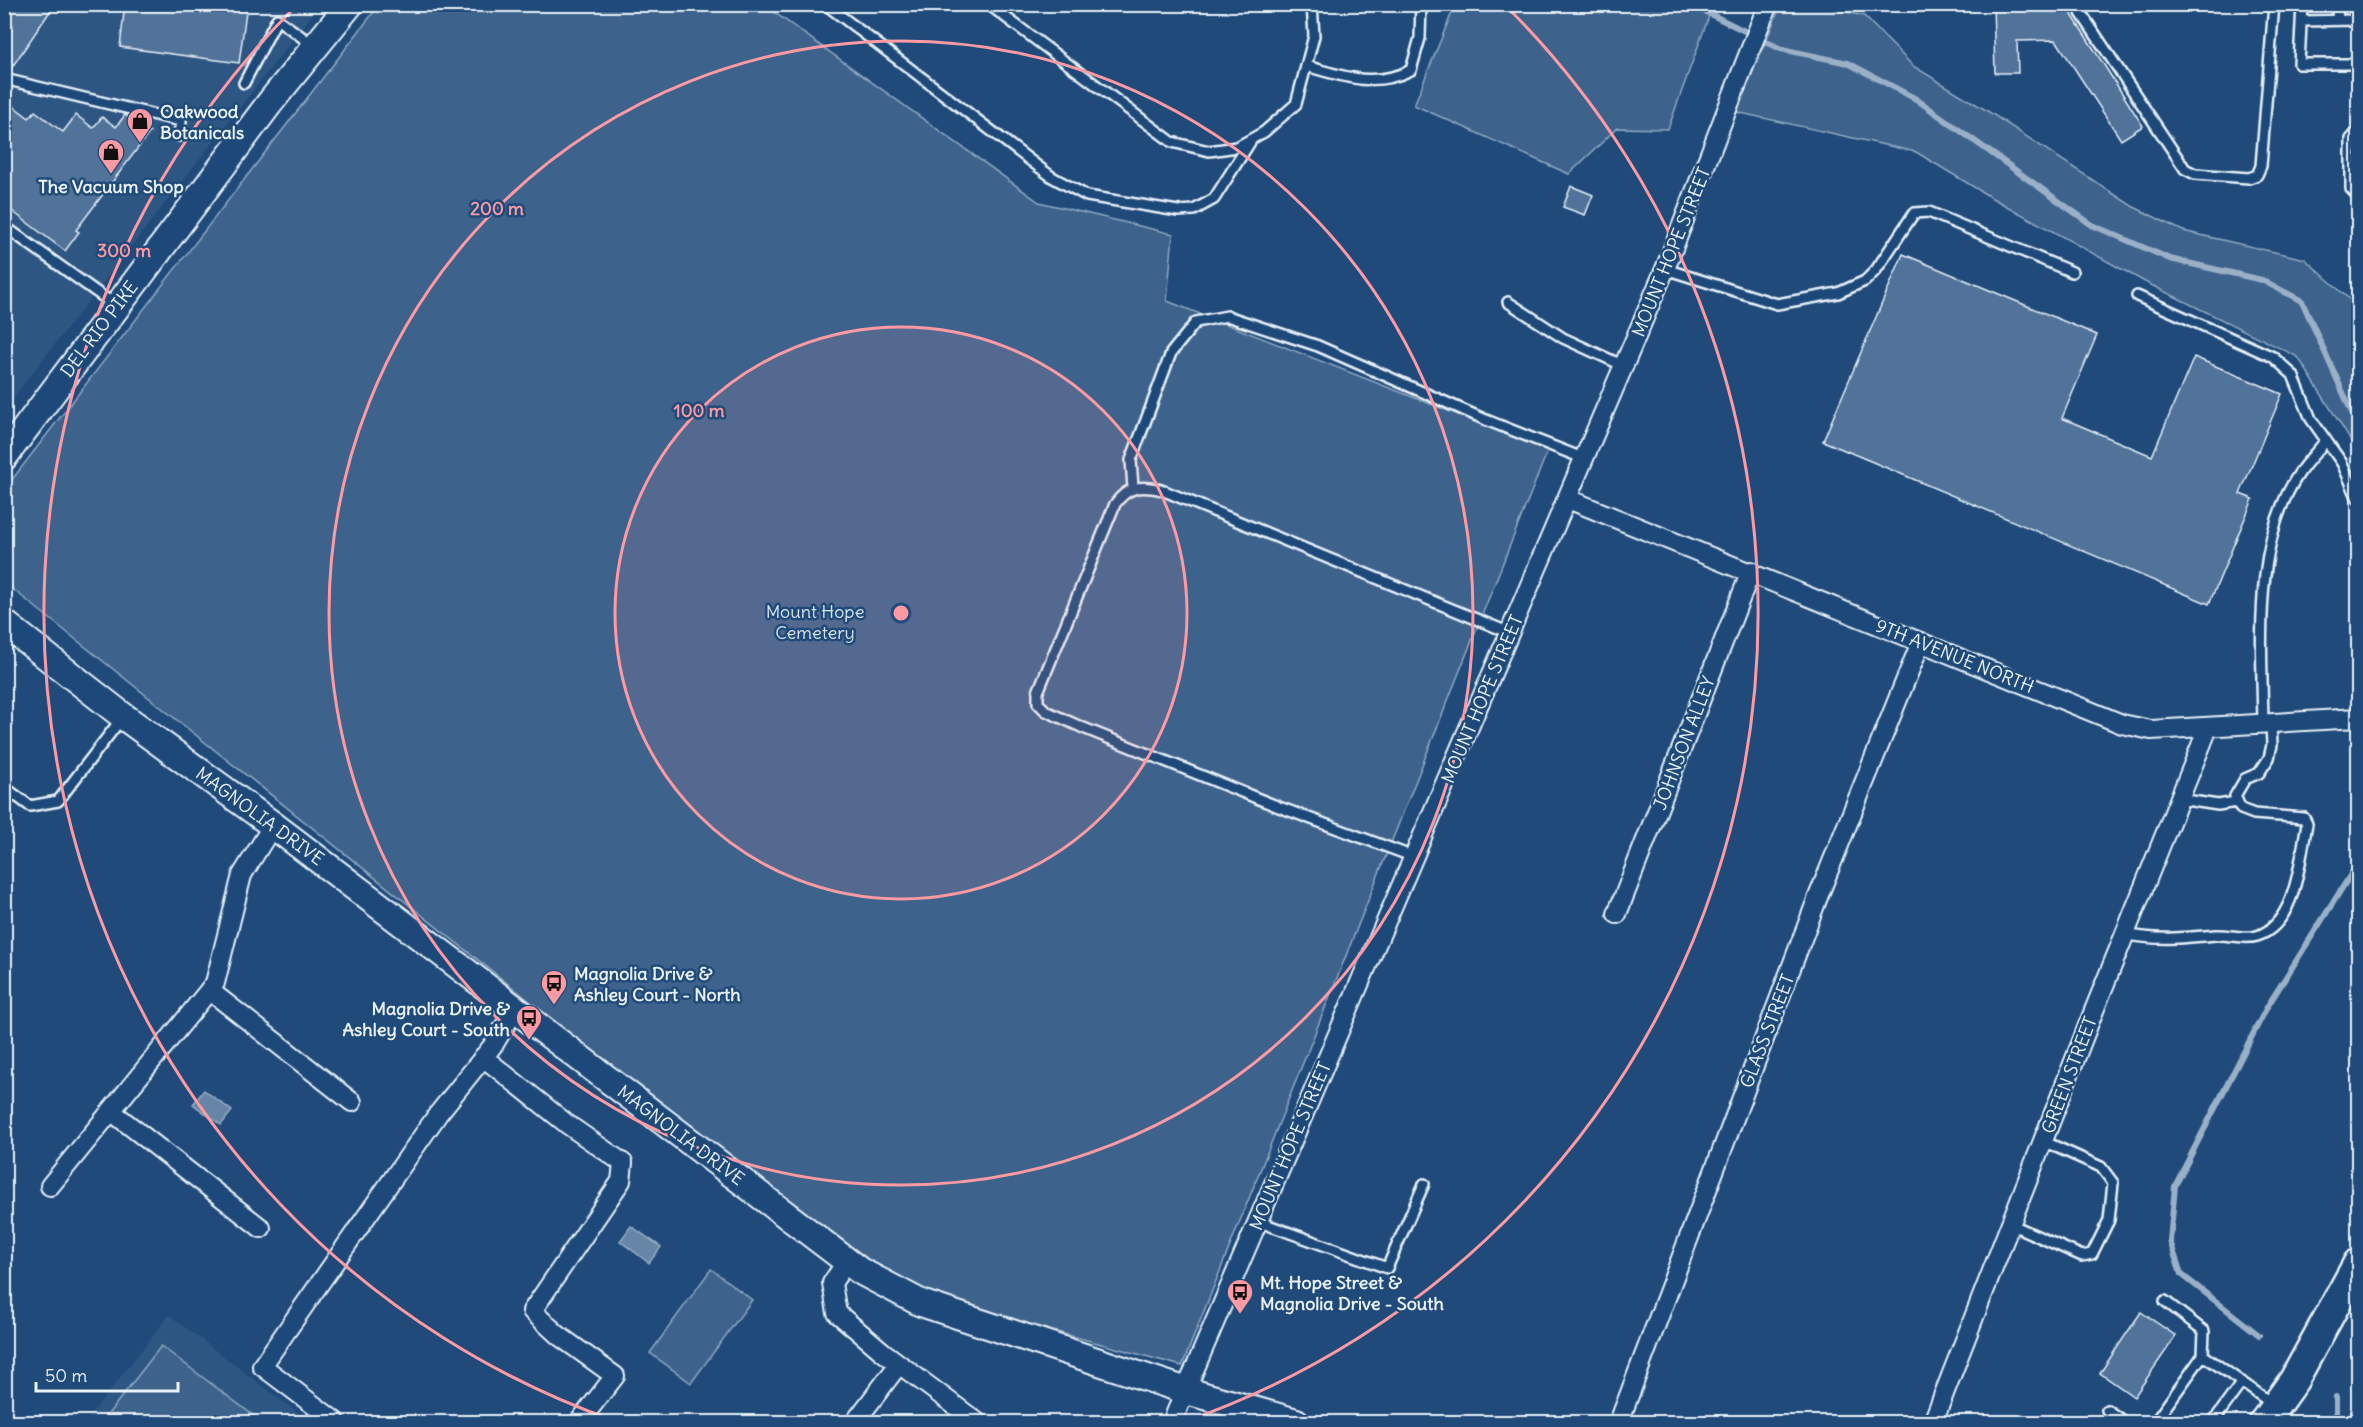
<svg xmlns="http://www.w3.org/2000/svg" width="2363" height="1427" font-family="Delius,sans-serif">
	<rect width="100%" height="100%" fill="#1f4a7a"/>
	<filter id="ink" filterUnits="userSpaceOnUse"><feTurbulence type="fractalNoise" baseFrequency=".0167" numOctaves="2"/><feDisplacementMap in="SourceGraphic" scale="12" xChannelSelector="R" yChannelSelector="G"/><feConvolveMatrix kernelMatrix="1 2 1 2 8 2 1 2 1" color-interpolation-filters="sRGB"/></filter>
	<g filter="url(#ink)">
		<!-- built -->
		<path fill="#2e5683" d="M 5,5 L 320,5 L 5,408 Z
			M 169,1315 L 310,1422 L 85,1422 Z"/>
		<!-- green -->
		<path fill="#3c628c" stroke="#92aac2" stroke-width="1.5" d="M 380,4 L 764,5 L 1039,202 L 1173,234 L 1167,301 L 1548,450 L 1182,1366 L 886,1285 L 5,583 L 4,490 Z
			M 1455,5 L 1455,4 L 1713,5 L 1668,129 L 1617,128 L 1569,174 L 1414,105 Z
			M 1781,5 L 1815,5 L 1864,16 L 1913,66 L 1989,112 L 2132,206 L 2183,231 L 2305,259 L 2358,307 L 2358,460 L 2351,441 L 2298,357 L 2145,282 L 1992,198 L 1916,152 L 1736,112 Z
			M 711,1269 L 752,1300 L 691,1383 L 650,1353 Z
			M 161,1346 L 262,1422 L 102,1422 Z"/>
		<!-- water -->
		<path fill="#6685a7" stroke="#9ab0c7" stroke-width="1.5" d="M 204,1090 L 232,1111 L 221,1125 L 193,1104 Z
			M 631,1226 L 661,1247 L 649,1263 L 620,1241 Z"/>
		<g fill="none" stroke-linecap="round" stroke-linejoin="round">
			<!-- stream -->
			<path stroke="#9ab0c7" stroke-width="6" d="M 1690,4 L 1781,49 L 1848,63 L 1916,99 L 2092,225 L 2170,259 L 2262,280 L 2302,301 L 2358,426
				M 2259,1335 L 2181,1274 L 2170,1241 L 2175,1186 L 2267,1007 L 2358,863
				M 2336,1397 L 2336,1422"/>
		</g>
		<!-- building -->
		<path fill="#517399" stroke="#e8f1f8" stroke-width="1.5" d="M 4,4 L 55,4 L 8,73 L 4,72 Z
			M 125,4 L 247,4 L 239,63 L 120,47 Z
			M 1993,4 L 2072,4 L 2072,15 L 2143,126 L 2121,140 L 2056,40 L 2017,41 L 2018,73 L 1995,73 Z
			M 4,99 L 29,118 L 35,111 L 63,132 L 76,115 L 93,128 L 102,117 L 116,127 L 125,115 L 150,132 L 76,230 L 79,232 L 65,251 L 4,205 Z
			M 1571,186 L 1593,195 L 1585,215 L 1563,207 Z
			M 1903,254 L 2097,335 L 2062,418 L 2152,456 L 2194,357 L 2282,394 L 2240,494 L 2253,499 L 2209,604 L 1823,441 Z
			M 2141,1312 L 2176,1336 L 2134,1397 L 2100,1373 Z"/>
		<g fill="none" stroke-linecap="round" stroke-linejoin="round">
			<!-- lane casing -->
			<g stroke="#e8f1f8" stroke-width="14">
				<path id="lane" d="M 825,4 L 1052,177 L 1087,196 L 1178,211 L 1194,210 L 1214,199 L 1252,139
					M 988,4 L 1172,142 L 1209,151 L 1237,147 L 1264,132 L 1296,104 L 1314,36 L 1312,4
					M 2081,4 L 2081,13 L 2185,169 L 2195,174 L 2249,178 L 2257,175 L 2261,166 L 2274,4
					M 2302,4 L 2299,64 L 2358,64
					M 2337,20 L 2338,4
					M 2301,21 L 2358,20
					M 1307,66 C 1344,77 1375,88 1411,70 L 1420,38 L 1421,4
					M 4,79 L 181,121 L 179,136
					M 244,83 L 277,19 L 313,45
					M 2358,131 L 2351,139 L 2351,189 L 2358,196
					M 4,226 L 116,306
					M 1665,269 L 1777,304 L 1838,293 L 1865,281 L 1876,270 L 1914,213 L 1929,212 L 2072,272
					M 2137,296 L 2273,357 L 2293,375 L 2311,419 L 2342,463 L 2358,499
					M 1508,302 L 1563,338 L 1624,366
					M 1133,488 L 1131,460 L 1171,353 L 1196,322 L 1227,316 L 1318,346 L 1486,420 L 1585,459
					M 2263,725 C 2262,645 2252,541 2300,472 C 2307,461 2318,451 2326,440
					M 4,787 L 30,806 L 58,801 L 122,718
					M 2179,799 L 2218,805 L 2236,802
					M 1414,857 L 1279,807 L 1081,727 L 1046,711 L 1038,703 L 1038,692 L 1115,504 C 1128,486 1141,485 1162,490 L 1510,633
					M 2125,934 C 2155,941 2185,938 2216,935 C 2230,934 2244,940 2257,936 C 2297,924 2300,857 2307,824 L 2304,818 L 2254,814 L 2241,809 L 2235,796 L 2245,779 L 2259,773 L 2269,758 L 2272,745 L 2271,724
					M 1257,1221 L 1387,1268 L 1424,1184
					M 2010,1224 L 2082,1256 L 2092,1254 L 2109,1220 L 2113,1183 L 2101,1167 L 2043,1141
					M 2165,1301 L 2204,1331 L 2203,1355 L 2274,1405
					M 2107,1410 L 2124,1422
					M 2155,1422 L 2203,1355
					M 2213,1422 L 2242,1382"/>
			</g>
			<!-- street casing -->
			<g stroke="#e8f1f8" stroke-width="22">
				<path id="street" d="M 1568,499 L 2122,724 L 2151,730 L 2358,718
					M 1617,914 L 1751,571
					M 209,990 L 352,1102
					M 483,1057 L 567,1124 L 623,1163 L 621,1181 L 532,1311 L 558,1335 L 615,1376 L 579,1422
					M 111,1111 L 261,1228
					M 50,1186 L 215,983 L 242,875 L 273,825
					M 847,1261 L 832,1283 L 837,1313 L 883,1352 L 977,1422
					M 336,1422 L 262,1366 L 438,1114 L 494,1044 L 515,1009
					M 855,1422 L 899,1364
					M 1172,1422 L 1665,269 L 1768,4
					M 1619,1422 L 1818,897 L 1921,642
					M 1933,1422 L 2091,1018 L 2208,728"/>
			</g>
			<!-- secondary casing -->
			<g stroke="#e8f1f8" stroke-width="30">
				<path id="secondary" d="M 4,457 L 272,100 L 350,4
					M 4,623 L 123,716 L 273,825 L 860,1271 L 921,1303 L 1187,1391 L 1296,1422"/>
			</g>
			<!-- primary casing -->
			<g stroke="#e8f1f8" stroke-width="33">
				<path id="primary" d="M 2264,1422 L 2294,1380 L 2358,1263"/>
			</g>
			<!-- path -->
			<path stroke="#e8f1f8" stroke-width="4" stroke-dasharray="1.5 4.5" stroke-linecap="butt" d="M 4,487 L 11,478"/>
			<!-- lane -->
			<use href="#lane" stroke="#1f4a7a" stroke-width="9"/>
			<!-- street -->
			<use href="#street" stroke="#1f4a7a" stroke-width="18"/>
			<!-- secondary -->
			<use href="#secondary" stroke="#1f4a7a" stroke-width="26"/>
			<!-- primary -->
			<use href="#primary" stroke="#1f4a7a" stroke-width="28"/>
		</g>
	</g>
	<!-- distance rings -->
	<circle cx="901" cy="613" r="286" fill="#ff9aa2" fill-opacity=".12"/>
	<g fill="none" stroke="#ff9aa2" stroke-width="3">
		<circle cx="901" cy="613" r="286"/>
		<circle cx="901" cy="613" r="572"/>
		<path d="M615 1421A857 857 0 0 1 295 7M1507 7A857 857 0 0 1 1187 1421"/>
	</g>
	<!-- icons -->
	<defs>
		<g id="shop-pin" transform="scale(1.35)"><path d="M0 17L-7.5 6A9.5 9.5 0 1 1 7.5 6Z" fill="#ff9aa2" stroke="#1f4a7a"/><path d="M-5-2.5h2.3a2.7 3.5 0 0 1 5.4 0H5L5.5 6h-11ZM-1.5-2.5h3a1.5 2.3 0 0 0-3 0Z" fill="#111"/></g>
		<g id="bus-pin" transform="scale(1.35)"><path d="M0 17L-7.5 6A9.5 9.5 0 1 1 7.5 6Z" fill="#ff9aa2" stroke="#1f4a7a"/><path d="M-5-6H5V4H4V6H2V4H-2V6H-4V4H-5ZM-3.5-4V0h7V-4ZM-3.5 1.2v1.5H-2V1.2ZM2 1.2v1.5H3.5V1.2Z" fill="#111"/></g>
	</defs>
	<g fill-rule="evenodd">
		<use href="#shop-pin" x="140" y="121"/>
		<use href="#shop-pin" x="111" y="152"/>
		<use href="#bus-pin" x="554" y="983"/>
		<use href="#bus-pin" x="529" y="1018"/>
		<use href="#bus-pin" x="1240" y="1292"/>
	</g>
	<g text-anchor="middle" dominant-baseline="central" stroke-width="5" stroke-linejoin="round" paint-order="stroke">
		<!-- poi labels -->
		<g font-size="18" font-weight="bold" fill="#e8f1f8" stroke="#1f4a7a" text-anchor="start">
			<text x="160" y="111">Oakwood<tspan x="160" dy="21">Botanicals</tspan></text>
			<text x="111" y="186" text-anchor="middle">The Vacuum Shop</text>
			<text x="574" y="973">Magnolia Drive &amp;<tspan x="574" dy="21">Ashley Court - North</tspan></text>
			<text x="510" y="1008" text-anchor="end">Magnolia Drive &amp;<tspan x="510" dy="21">Ashley Court - South</tspan></text>
			<text x="1260" y="1282">Mt. Hope Street &amp;<tspan x="1260" dy="21">Magnolia Drive - South</tspan></text>
		</g>
		<!-- street labels -->
		<g font-size="18" fill="#e8f1f8" stroke="#1f4a7a">
			<text transform="translate(1671 252) rotate(-68)">MOUNT HOPE STREET</text>
			<text transform="translate(99 329) rotate(-53)">DEL RIO PIKE</text>
			<text transform="translate(1955 656) rotate(22)">9TH AVENUE NORTH</text>
			<text transform="translate(1482 699) rotate(-67)">MOUNT HOPE STREET</text>
			<text transform="translate(1684 743) rotate(-69)">JOHNSON ALLEY</text>
			<text transform="translate(260 816) rotate(36)">MAGNOLIA DRIVE</text>
			<text transform="translate(1767 1031) rotate(-69)">GLASS STREET</text>
			<text transform="translate(2069 1075) rotate(-69)">GREEN STREET</text>
			<text transform="translate(681 1135) rotate(37)">MAGNOLIA DRIVE</text>
			<text transform="translate(1290 1146) rotate(-67)">MOUNT HOPE STREET</text>
		</g>
		<!-- park labels -->
		<g font-size="18" fill="#d7e3ed" stroke="#1f4a7a">
			<text x="815" y="611">Mount Hope<tspan x="815" dy="21">Cemetery</tspan></text>
		</g>
	</g>
	<circle cx="901" cy="613" r="9" fill="#ff9aa2" stroke="#1f4a7a" stroke-width="3"/>
	<g font-size="18" text-anchor="middle" font-weight="bold" fill="#ff9aa2" stroke="#1f4a7a" stroke-width="5" stroke-linejoin="round" paint-order="stroke">
		<text x="497" y="215">200 m</text>
		<text x="124" y="257">300 m</text>
		<text x="699" y="417">100 m</text>
	</g>
	<!-- margin -->
	<rect width="2363" height="1427" fill="none" stroke="#1f4a7a" stroke-width="24"/>
	<rect x="12" y="12" width="2339" height="1403" fill="none" stroke="#e8f1f8" stroke-width="2" filter="url(#ink)"/>
	<!-- scale -->
	<path d="M36 1382v9h142v-9" fill="none" stroke="#e8f1f8" stroke-width="3"/>
	<text x="45" y="1382" font-size="18" fill="#e8f1f8" stroke="#1f4a7a" stroke-width="4.5" paint-order="stroke">50 m</text>
</svg>
